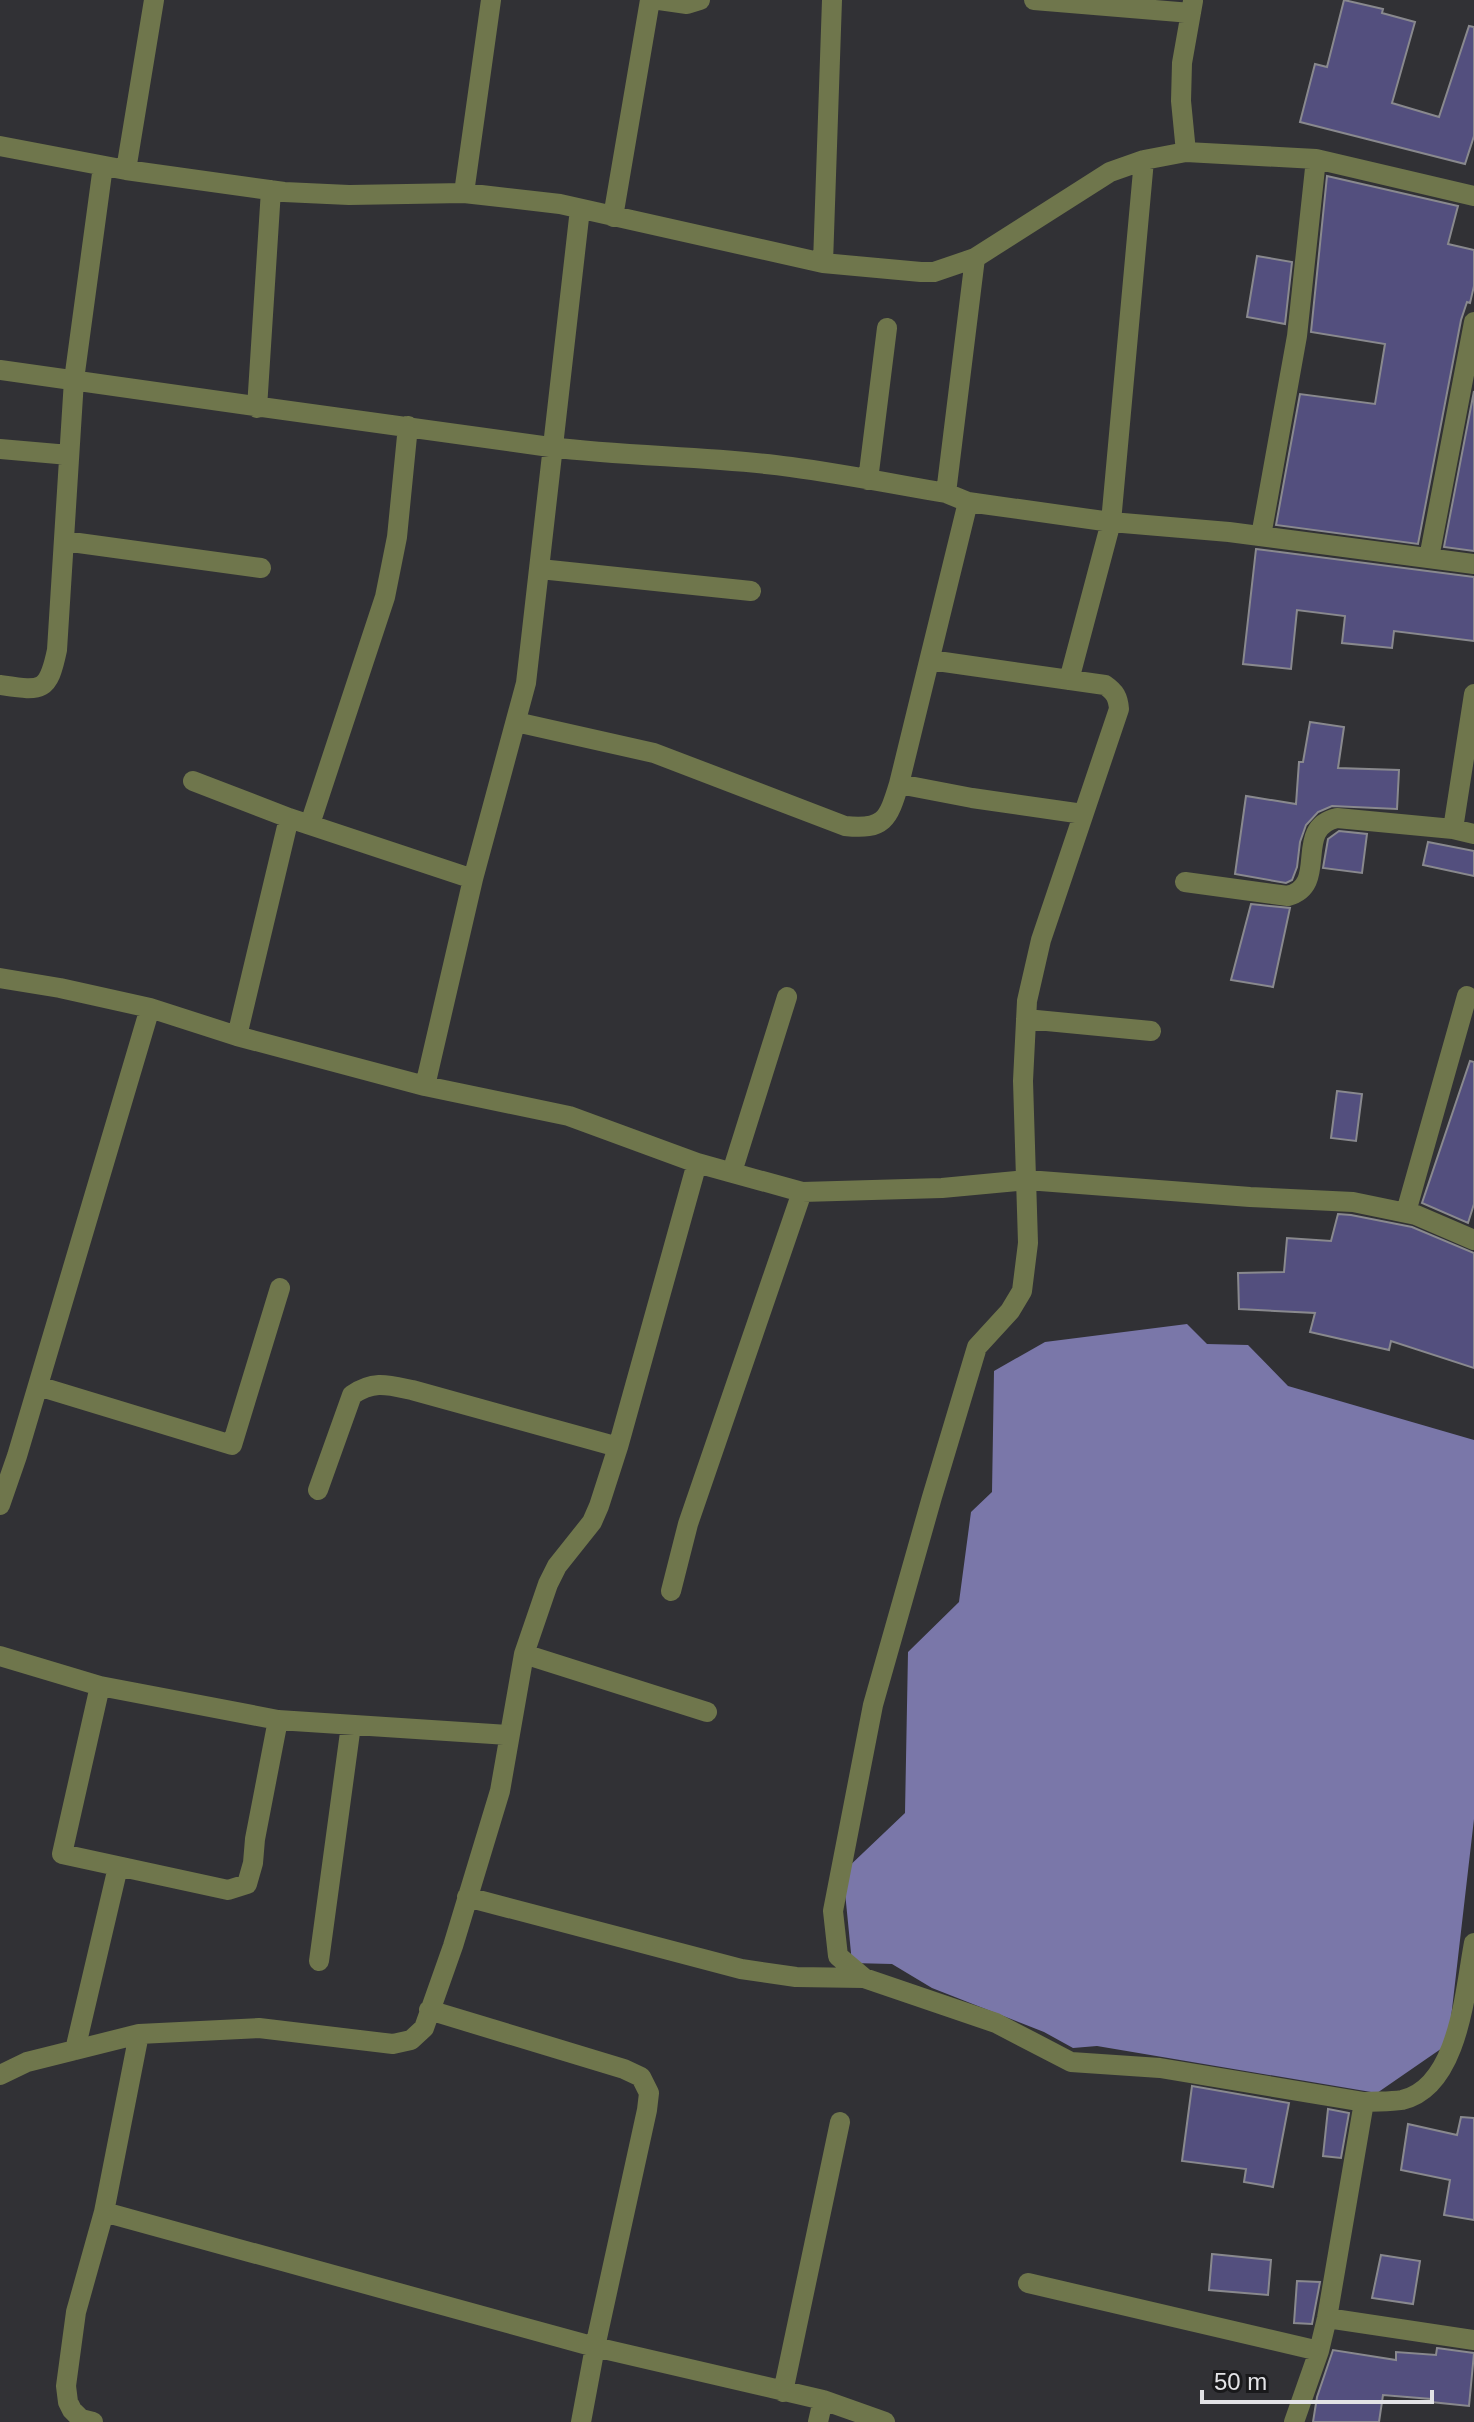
<svg xmlns="http://www.w3.org/2000/svg" width="1474" height="2422" font-family="Helvetica,sans-serif">
	<rect width="100%" height="100%" fill="#313135"/>
	<!-- water -->
	<path fill="#7a77a9" d="M 1187,1324 L 1207,1344 L 1248,1345 L 1288,1386 L 1474,1440 L 1474,1819 L 1448,2044 L 1377,2093 L 1097,2046 L 1073,2048 L 1044,2032 L 932,1988 L 892,1964 L 852,1963 L 843,1872 L 905,1813 L 908,1652 L 959,1602 L 971,1512 L 992,1492 L 994,1371 L 1045,1342 Z"/>
	<!-- building -->
	<path fill="#534f7e" stroke="#89898e" stroke-width="2" d="M 1344,0 L 1383,9 L 1382,13 L 1415,22 L 1392,103 L 1439,117 L 1469,26 L 1474,27 L 1474,136 L 1465,164 L 1300,122 L 1315,64 L 1327,67 Z
		M 1327,176 L 1458,206 L 1448,244 L 1474,250 L 1474,286 L 1470,303 L 1467,302 L 1461,320 L 1418,544 L 1276,525 L 1300,394 L 1375,404 L 1385,344 L 1311,332 Z
		M 1257,256 L 1292,262 L 1285,324 L 1247,317 Z
		M 1474,391 L 1474,551 L 1444,547 Z
		M 1256,549 L 1474,577 L 1474,641 L 1394,631 L 1392,648 L 1342,643 L 1345,616 L 1297,610 L 1291,669 L 1243,664 Z
		M 1310,722 L 1344,727 L 1338,768 L 1399,770 L 1397,809 L 1332,806 L 1318,812 L 1306,825 L 1300,842 L 1297,867 L 1292,880 L 1286,883 L 1235,874 L 1246,796 L 1296,804 L 1299,762 L 1303,762 Z
		M 1339,831 L 1367,834 L 1362,873 L 1323,868 L 1328,839 Z
		M 1428,842 L 1474,851 L 1474,876 L 1423,865 Z
		M 1251,904 L 1290,908 L 1273,987 L 1231,980 Z
		M 1470,1061 L 1474,1062 L 1474,1204 L 1468,1223 L 1422,1203 Z
		M 1337,1091 L 1362,1094 L 1356,1141 L 1331,1138 Z
		M 1338,1214 L 1351,1215 L 1412,1227 L 1474,1253 L 1474,1368 L 1391,1341 L 1389,1350 L 1310,1332 L 1315,1313 L 1239,1309 L 1238,1273 L 1284,1272 L 1287,1238 L 1331,1241 Z
		M 1192,2086 L 1289,2103 L 1273,2187 L 1244,2182 L 1246,2169 L 1182,2161 Z
		M 1328,2109 L 1349,2113 L 1341,2158 L 1323,2156 Z
		M 1461,2117 L 1474,2118 L 1474,2220 L 1444,2215 L 1450,2180 L 1401,2170 L 1408,2124 L 1457,2135 Z
		M 1212,2254 L 1271,2260 L 1268,2295 L 1209,2290 Z
		M 1381,2255 L 1420,2261 L 1413,2304 L 1372,2298 Z
		M 1297,2281 L 1320,2282 L 1312,2324 L 1294,2323 Z
		M 1437,2348 L 1474,2353 L 1469,2406 L 1431,2402 L 1431,2399 L 1383,2395 L 1379,2422 L 1313,2422 L 1317,2397 L 1333,2350 L 1396,2360 L 1396,2352 L 1436,2355 Z"/>
	<g fill="none" stroke-linecap="round" stroke-linejoin="round">
		<!-- minor -->
		<path stroke="#6f764c" stroke-width="20" d="M 659,0 L 687,4 L 700,0
			M 1034,0 L 1191,13
			M 0,146 L 126,170 L 284,192 L 349,195 L 464,193 L 560,204 L 823,263 L 921,272 L 934,272 L 975,258 L 1110,172 L 1144,160 L 1186,152 L 1316,159 L 1474,196
			M 1186,152 L 1181,101 L 1182,63 L 1193,1
			M 126,170 L 154,0
			M 464,193 L 491,0
			M 613,217 L 650,0
			M 823,263 L 832,0
			M 0,370 C 183,396 367,422 550,447 C 630,457 711,456 791,467 C 843,474 894,484 946,493 L 968,502 L 1111,522 L 1229,532 L 1474,564
			M 257,408 L 271,190
			M 0,449 L 69,455
			M 868,480 L 887,328
			M 946,493 L 975,258
			M 1261,536 L 1297,336 L 1316,159
			M 64,541 L 261,568
			M 1429,558 L 1474,322
			M 540,569 L 751,591
			M 930,660 L 1105,685 C 1115,692 1118,697 1119,709 L 1041,940 L 1027,1001 L 1023,1081 L 1028,1243 L 1022,1291 L 1010,1311 L 977,1347 L 932,1497 L 873,1705 L 833,1911 L 838,1956 L 864,1978 L 996,2023 L 1071,2062 L 1160,2068 L 1364,2102
			M 1069,680 L 1111,522 L 1144,160
			M 0,685 C 42,691 48,693 57,650 L 74,380 L 103,166
			M 516,722 L 654,753 L 845,826 C 884,830 888,820 899,784 L 968,502
			M 193,781 L 289,818 L 473,879
			M 899,784 L 972,798 L 1083,814
			M 310,824 L 385,597 L 397,537 L 408,426
			M 1453,829 L 1474,694
			M 1185,882 L 1288,896 C 1330,885 1292,828 1337,818 L 1453,829 L 1474,834
			M 0,978 L 60,988 L 150,1008 L 237,1036 L 425,1086 L 569,1116 L 697,1163 L 802,1192 L 942,1188 L 1027,1180 L 1250,1197 L 1353,1202 L 1416,1215 L 1474,1240
			M 1026,1019 L 1151,1031
			M 237,1036 L 289,818
			M 425,1086 L 473,879 L 526,683 L 580,209
			M 732,1172 L 787,997
			M 1406,1212 L 1467,996
			M 38,1386 L 232,1445 L 280,1288
			M 318,1490 L 352,1395 C 374,1380 388,1385 412,1390 L 618,1447
			M 0,1505 L 17,1456 L 150,1008
			M 671,1591 L 688,1524 L 802,1192
			M 524,1654 L 707,1712
			M 0,1656 L 100,1686 L 278,1720 L 508,1735
			M 100,1686 L 62,1854 L 228,1890 L 247,1884 L 253,1863 L 255,1839 L 278,1720
			M 467,1897 L 741,1969 L 796,1977 L 864,1978
			M 319,1961 L 351,1725
			M 429,2010 L 624,2069 L 641,2077 L 649,2093 L 647,2110 L 595,2347 L 581,2422
			M 75,2050 L 118,1867
			M 0,2075 L 27,2062 L 139,2034 L 259,2028 L 393,2044 L 411,2040 L 424,2028 L 453,1946 L 500,1791 L 524,1654 L 548,1584 L 557,1566 L 592,1522 L 599,1506 L 618,1447 L 697,1163
			M 104,2212 L 595,2347 L 823,2400 L 885,2422
			M 1028,2283 L 1319,2351
			M 1327,2318 L 1474,2340
			M 783,2392 L 840,2122
			M 93,2422 L 81,2419 L 72,2410 L 68,2402 L 66,2386 L 76,2312 L 104,2212 L 139,2034
			M 818,2422 L 823,2400
			M 1294,2422 L 1319,2351 L 1327,2318 L 1364,2102 C 1376,2101 1390,2102 1402,2100 C 1459,2087 1465,1990 1474,1943"/>
	</g>
	<!-- scale -->
	<path d="M1202 2390v12h230v-12" fill="none" stroke="#e3e3e6" stroke-width="4"/>
	<text x="1214" y="2390" font-size="24" fill="#e3e3e6" stroke="#19191b" stroke-width="6" paint-order="stroke">50 m</text>
</svg>
